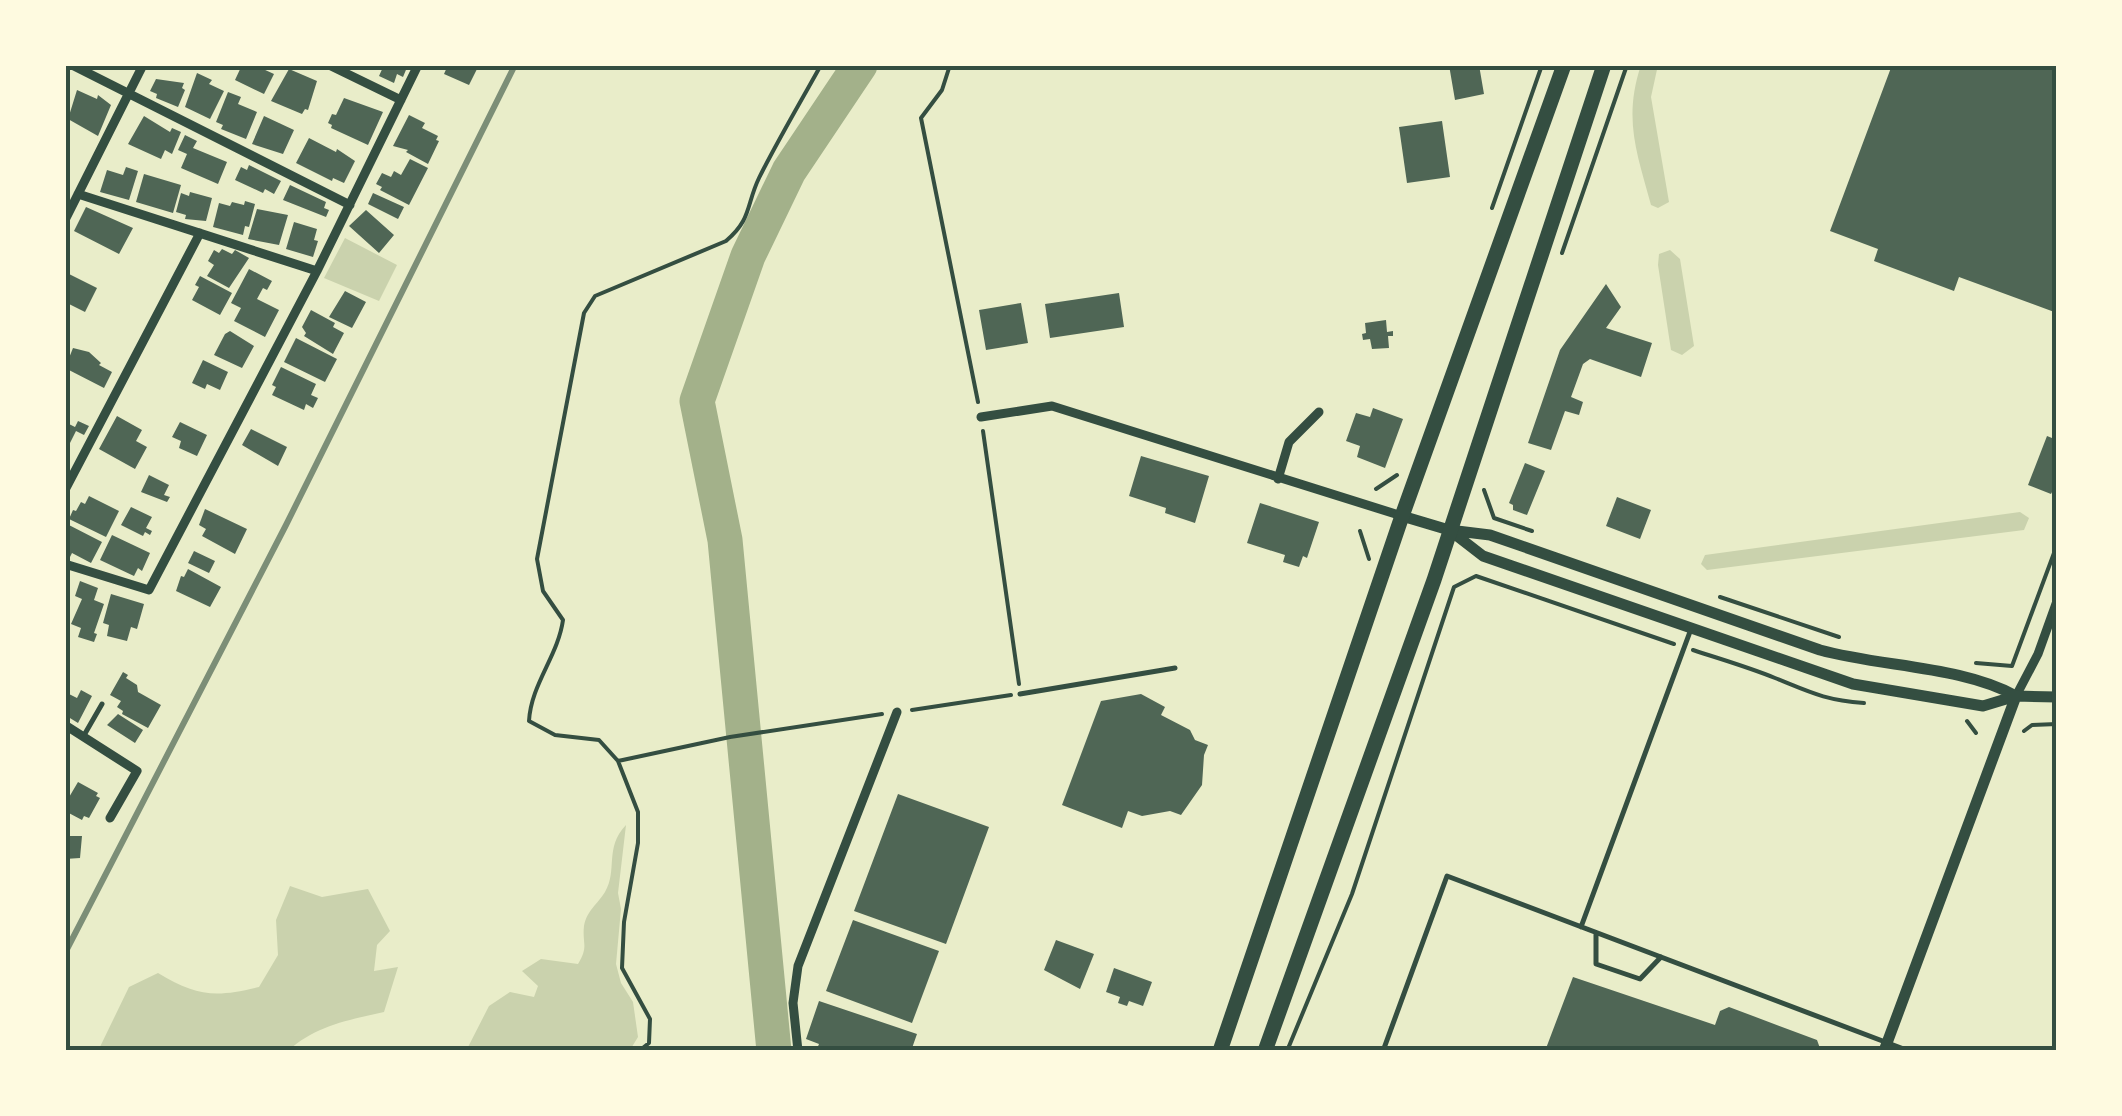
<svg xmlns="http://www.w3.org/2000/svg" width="2122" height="1116" font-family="'Source Sans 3',sans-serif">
	<rect width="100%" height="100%" fill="#e9edc9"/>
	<!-- green -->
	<path fill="#cad2ad" d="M 1641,65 L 1658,65 L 1651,97 L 1669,202 L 1658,208 L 1651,205 C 1637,153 1623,119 1641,65 Z
		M 345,238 L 397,265 L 379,301 L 324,278 Z
		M 1670,250 L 1680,259 L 1694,346 L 1682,355 L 1671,350 L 1658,265 L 1659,254 Z
		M 2020,512 L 2029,518 L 2024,530 L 1707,570 L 1701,564 L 1705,555 Z
		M 626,825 L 618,893 L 621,909 L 616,964 L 621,983 L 633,1002 L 638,1037 L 630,1050 L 466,1051 L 489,1006 L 510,992 L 534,997 L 538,986 L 522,971 L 541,959 L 578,964 C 589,946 582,944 584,926 C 587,910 597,905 605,892 C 618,870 604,848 626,825 Z
		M 290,886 L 322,897 L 368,889 L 390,931 L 377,945 L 374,971 L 398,967 L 384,1012 C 348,1020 315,1026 288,1051 L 98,1051 L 129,987 L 158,973 C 196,996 215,998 259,987 L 278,955 L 276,920 Z"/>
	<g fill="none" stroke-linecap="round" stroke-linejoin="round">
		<!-- river -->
		<path stroke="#a3b18a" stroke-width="35" d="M 774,1051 L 725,540 L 697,401 L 748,256 L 789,171 L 860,65"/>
	</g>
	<!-- building -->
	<path fill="#4f6655" d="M 242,65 L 265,65 L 263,69 L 274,74 L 264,94 L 235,80 Z
		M 384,65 L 408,65 L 403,77 L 397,74 L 394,83 L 379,76 Z
		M 448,65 L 479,65 L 469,85 L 444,74 Z
		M 1449,65 L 1479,65 L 1484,94 L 1455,100 Z
		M 1892,65 L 2057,65 L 2057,313 L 1959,277 L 1954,291 L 1874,261 L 1878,249 L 1830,231 Z
		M 289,69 L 317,81 L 308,110 L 305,109 L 302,114 L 271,101 Z
		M 197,73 L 212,80 L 209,84 L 224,91 L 210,119 L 185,107 Z
		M 156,79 L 184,83 L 182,88 L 185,90 L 178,107 L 156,98 L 157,94 L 150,91 Z
		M 77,90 L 97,99 L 98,95 L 111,105 L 98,136 L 68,119 Z
		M 228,92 L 241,97 L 238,104 L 257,112 L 246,139 L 221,129 L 223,125 L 216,122 Z
		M 344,98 L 383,112 L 368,145 L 331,128 L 332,125 L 328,123 L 332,114 L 336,115 Z
		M 409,115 L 425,123 L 422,128 L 438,136 L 436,140 L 439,141 L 428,164 L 406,152 L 408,150 L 393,146 Z
		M 144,116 L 170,132 L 172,128 L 181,132 L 172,154 L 165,150 L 161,159 L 128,144 Z
		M 264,116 L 294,130 L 283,154 L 252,144 Z
		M 1442,121 L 1450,177 L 1407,183 L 1399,127 Z
		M 185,135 L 197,141 L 193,148 L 227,162 L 218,184 L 181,168 L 187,154 L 178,150 Z
		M 309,138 L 336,152 L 337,149 L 355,161 L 344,183 L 333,178 L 332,181 L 296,163 Z
		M 410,159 L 428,168 L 409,205 L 380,190 L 382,187 L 376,184 L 382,173 L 391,177 L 394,171 L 401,175 Z
		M 249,165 L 281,181 L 274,194 L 265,189 L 263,193 L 235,180 L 241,167 L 247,170 Z
		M 126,167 L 138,171 L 129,200 L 100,192 L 107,170 L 123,175 Z
		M 144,174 L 181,185 L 173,213 L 136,202 Z
		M 290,185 L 326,202 L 324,208 L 329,210 L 326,217 L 283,200 Z
		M 190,192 L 212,198 L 206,221 L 185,219 L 186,215 L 176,212 L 181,193 L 189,196 Z
		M 373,193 L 404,207 L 398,219 L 368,204 Z
		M 245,201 L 255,204 L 249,227 L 245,226 L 243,235 L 213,227 L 219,203 L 230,206 L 232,202 L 244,205 Z
		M 86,207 L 133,228 L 119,254 L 74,231 Z
		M 257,209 L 288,215 L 279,245 L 248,239 Z
		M 366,210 L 394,235 L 379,253 L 349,226 Z
		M 294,222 L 317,229 L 314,240 L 318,241 L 313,257 L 286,249 Z
		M 222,249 L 232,254 L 235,250 L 249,258 L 229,288 L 207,276 L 214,265 L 208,261 L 214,250 L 219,253 Z
		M 249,269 L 272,281 L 267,290 L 263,288 L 257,299 L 279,310 L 265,337 L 234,321 L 241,308 L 231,303 Z
		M 65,272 L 97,288 L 85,312 L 65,302 Z
		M 200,276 L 232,293 L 220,315 L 192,300 L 199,287 L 195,285 Z
		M 1606,284 L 1621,307 L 1606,328 L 1652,343 L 1641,377 L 1590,359 L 1583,364 L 1571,397 L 1583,402 L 1579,415 L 1565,411 L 1551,450 L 1528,443 L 1560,350 Z
		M 345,291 L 366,302 L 352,328 L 329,317 Z
		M 1119,293 L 1124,327 L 1050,338 L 1045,304 Z
		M 1021,303 L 1028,343 L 986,350 L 979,310 Z
		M 311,310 L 335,323 L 333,327 L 344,333 L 333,354 L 304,336 L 306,333 L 302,327 Z
		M 1386,320 L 1387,332 L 1393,331 L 1393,336 L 1388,336 L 1389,348 L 1372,349 L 1370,339 L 1363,340 L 1362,334 L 1366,333 L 1365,323 Z
		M 230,331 L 254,346 L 242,368 L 214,355 L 225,334 Z
		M 296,338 L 337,359 L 325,382 L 284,362 Z
		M 73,348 L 89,352 L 101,363 L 99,365 L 112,372 L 104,388 L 65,368 Z
		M 203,360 L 228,372 L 220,390 L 207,384 L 205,389 L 192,383 Z
		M 281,367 L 316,384 L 311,395 L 318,398 L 313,408 L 306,404 L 304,410 L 272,395 L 276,387 L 272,385 Z
		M 1373,408 L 1403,419 L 1385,468 L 1357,457 L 1360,446 L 1346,441 L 1356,413 L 1370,417 Z
		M 117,416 L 142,430 L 136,441 L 147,447 L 135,469 L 99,449 Z
		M 78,421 L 89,426 L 84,435 L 76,431 L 65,453 L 65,422 L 75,427 Z
		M 180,422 L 207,435 L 197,456 L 179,448 L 181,441 L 172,437 Z
		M 251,429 L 287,447 L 278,466 L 242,445 Z
		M 2047,436 L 2057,440 L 2057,482 L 2051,494 L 2028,485 Z
		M 1141,456 L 1209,476 L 1195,523 L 1165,513 L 1166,508 L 1129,496 Z
		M 1525,463 L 1545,471 L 1527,515 L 1513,510 L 1513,505 L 1509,503 Z
		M 149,475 L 169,485 L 164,495 L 170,497 L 167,502 L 141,492 Z
		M 89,496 L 119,511 L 106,537 L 69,519 L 73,510 L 76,511 L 81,502 L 85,504 Z
		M 1617,497 L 1651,510 L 1640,539 L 1606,526 Z
		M 1260,503 L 1319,522 L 1307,558 L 1303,556 L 1299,567 L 1283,562 L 1285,555 L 1247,543 Z
		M 131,507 L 152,517 L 146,528 L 152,531 L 150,535 L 145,532 L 143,536 L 121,525 Z
		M 205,509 L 247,529 L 235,554 L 202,536 L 206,529 L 199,525 Z
		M 65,523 L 102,542 L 91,563 L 72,553 L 70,557 L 65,554 Z
		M 112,535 L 150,553 L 142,571 L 138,568 L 134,576 L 100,560 Z
		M 194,551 L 215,561 L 209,573 L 188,563 Z
		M 188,569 L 221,587 L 210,607 L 176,591 L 181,576 L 184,577 Z
		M 80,581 L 98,588 L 94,600 L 104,604 L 94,633 L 97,634 L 94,642 L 78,637 L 81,628 L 71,624 L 82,599 L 75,596 Z
		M 111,594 L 144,604 L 137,629 L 131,627 L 127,641 L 107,636 L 109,625 L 103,623 Z
		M 123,672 L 128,675 L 126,678 L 137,685 L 138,692 L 161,705 L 148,728 L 122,714 L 123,711 L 117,707 L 121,701 L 110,695 Z
		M 81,690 L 92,696 L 78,723 L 65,715 L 65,692 L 77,698 Z
		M 1141,694 L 1165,707 L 1161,715 L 1190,730 L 1195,740 L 1208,745 L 1204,755 L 1202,785 L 1181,815 L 1170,811 L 1142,816 L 1128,811 L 1122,828 L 1062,805 L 1101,701 Z
		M 118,714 L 143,730 L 135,743 L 107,725 Z
		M 78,782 L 98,793 L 96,796 L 100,798 L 89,818 L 84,816 L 82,820 L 65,811 L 65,804 Z
		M 898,794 L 989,827 L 946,944 L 854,911 Z
		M 65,836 L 82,836 L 80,858 L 65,859 Z
		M 853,920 L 939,951 L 912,1023 L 826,991 Z
		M 1056,940 L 1094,954 L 1080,989 L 1044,970 Z
		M 1114,968 L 1152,982 L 1143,1006 L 1129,1001 L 1127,1006 L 1118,1003 L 1120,997 L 1106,992 Z
		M 1573,977 L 1715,1025 L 1720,1011 L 1729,1007 L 1817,1040 L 1821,1051 L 1545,1051 Z
		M 819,1001 L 917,1034 L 911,1051 L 816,1051 L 819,1044 L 806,1039 Z"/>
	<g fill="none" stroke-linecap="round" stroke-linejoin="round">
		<!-- path -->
		<path stroke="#344e41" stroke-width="4" d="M 950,65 L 942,90 L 921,118 L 978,402
			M 1492,208 L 1542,65
			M 1562,253 L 1627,65
			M 983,431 L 1019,684
			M 1376,489 L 1397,475
			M 1484,490 L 1494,518 L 1532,531
			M 1360,531 L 1369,559
			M 1720,597 L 1839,637
			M 1693,650 C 1720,659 1748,667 1775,678 C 1810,692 1824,700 1864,703
			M 1976,663 L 2012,666 L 2057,545
			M 912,710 L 1011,695
			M 1967,721 L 1976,733
			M 2024,731 L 2032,725 L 2057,724
			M 618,761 L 730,737 L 882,714
			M 639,1051 L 649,1043 L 650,1019 L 622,968 L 624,922 L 638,843 L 638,812 L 618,761 L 599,740 L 555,735 L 529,721 C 531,684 558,656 563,620 L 543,591 L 537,559 L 584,313 L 595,296 L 726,241 C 752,219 746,205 759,178 C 778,140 800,103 821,65
			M 1287,1051 L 1352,894 L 1454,587 L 1476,576 L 1674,644"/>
		<!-- service -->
		<path stroke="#344e41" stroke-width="5" d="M 1020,694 L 1175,668
			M 83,737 L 102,704
			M 1581,927 L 1691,629
			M 1596,933 L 1596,964 L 1640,979 L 1661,957
			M 1383,1051 L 1447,876 L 1909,1051"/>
		<!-- minor -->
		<path stroke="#344e41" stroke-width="9" d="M 72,65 L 350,205
			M 329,65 L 401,100
			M 78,194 L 317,271
			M 65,220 L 143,65
			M 981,417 L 1052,406 L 1402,516
			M 1278,479 L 1289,442 L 1319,412
			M 65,490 L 200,233
			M 65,564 L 149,590 L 317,271 L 418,65
			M 2016,696 L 2038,654 L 2057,601
			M 65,725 L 137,771 L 110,818
			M 798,1051 L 793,1003 L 798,966 L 897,712"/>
		<!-- tertiary -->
		<path stroke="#344e41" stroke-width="11" d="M 1402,516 L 1449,530 L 1490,535 L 1820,650 C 1882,667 1962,666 2016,696
			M 1452,532 L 1483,556 L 1853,684 L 1983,706 L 2016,696 L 2057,697
			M 1884,1051 L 2016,696"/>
		<!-- trunk -->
		<path stroke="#344e41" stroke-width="15" d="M 1220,1051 L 1402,516 L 1564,65
			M 1265,1051 L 1434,580 L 1604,65"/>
		<!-- rail -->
		<path stroke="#7c8e77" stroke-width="6" d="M 65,953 L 286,525 L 515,65"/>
	</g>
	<!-- border -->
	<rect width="2122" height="1116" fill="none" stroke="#fefae0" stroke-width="135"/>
	<rect x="68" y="68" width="1986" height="980" fill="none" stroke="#344e41" stroke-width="4"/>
</svg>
